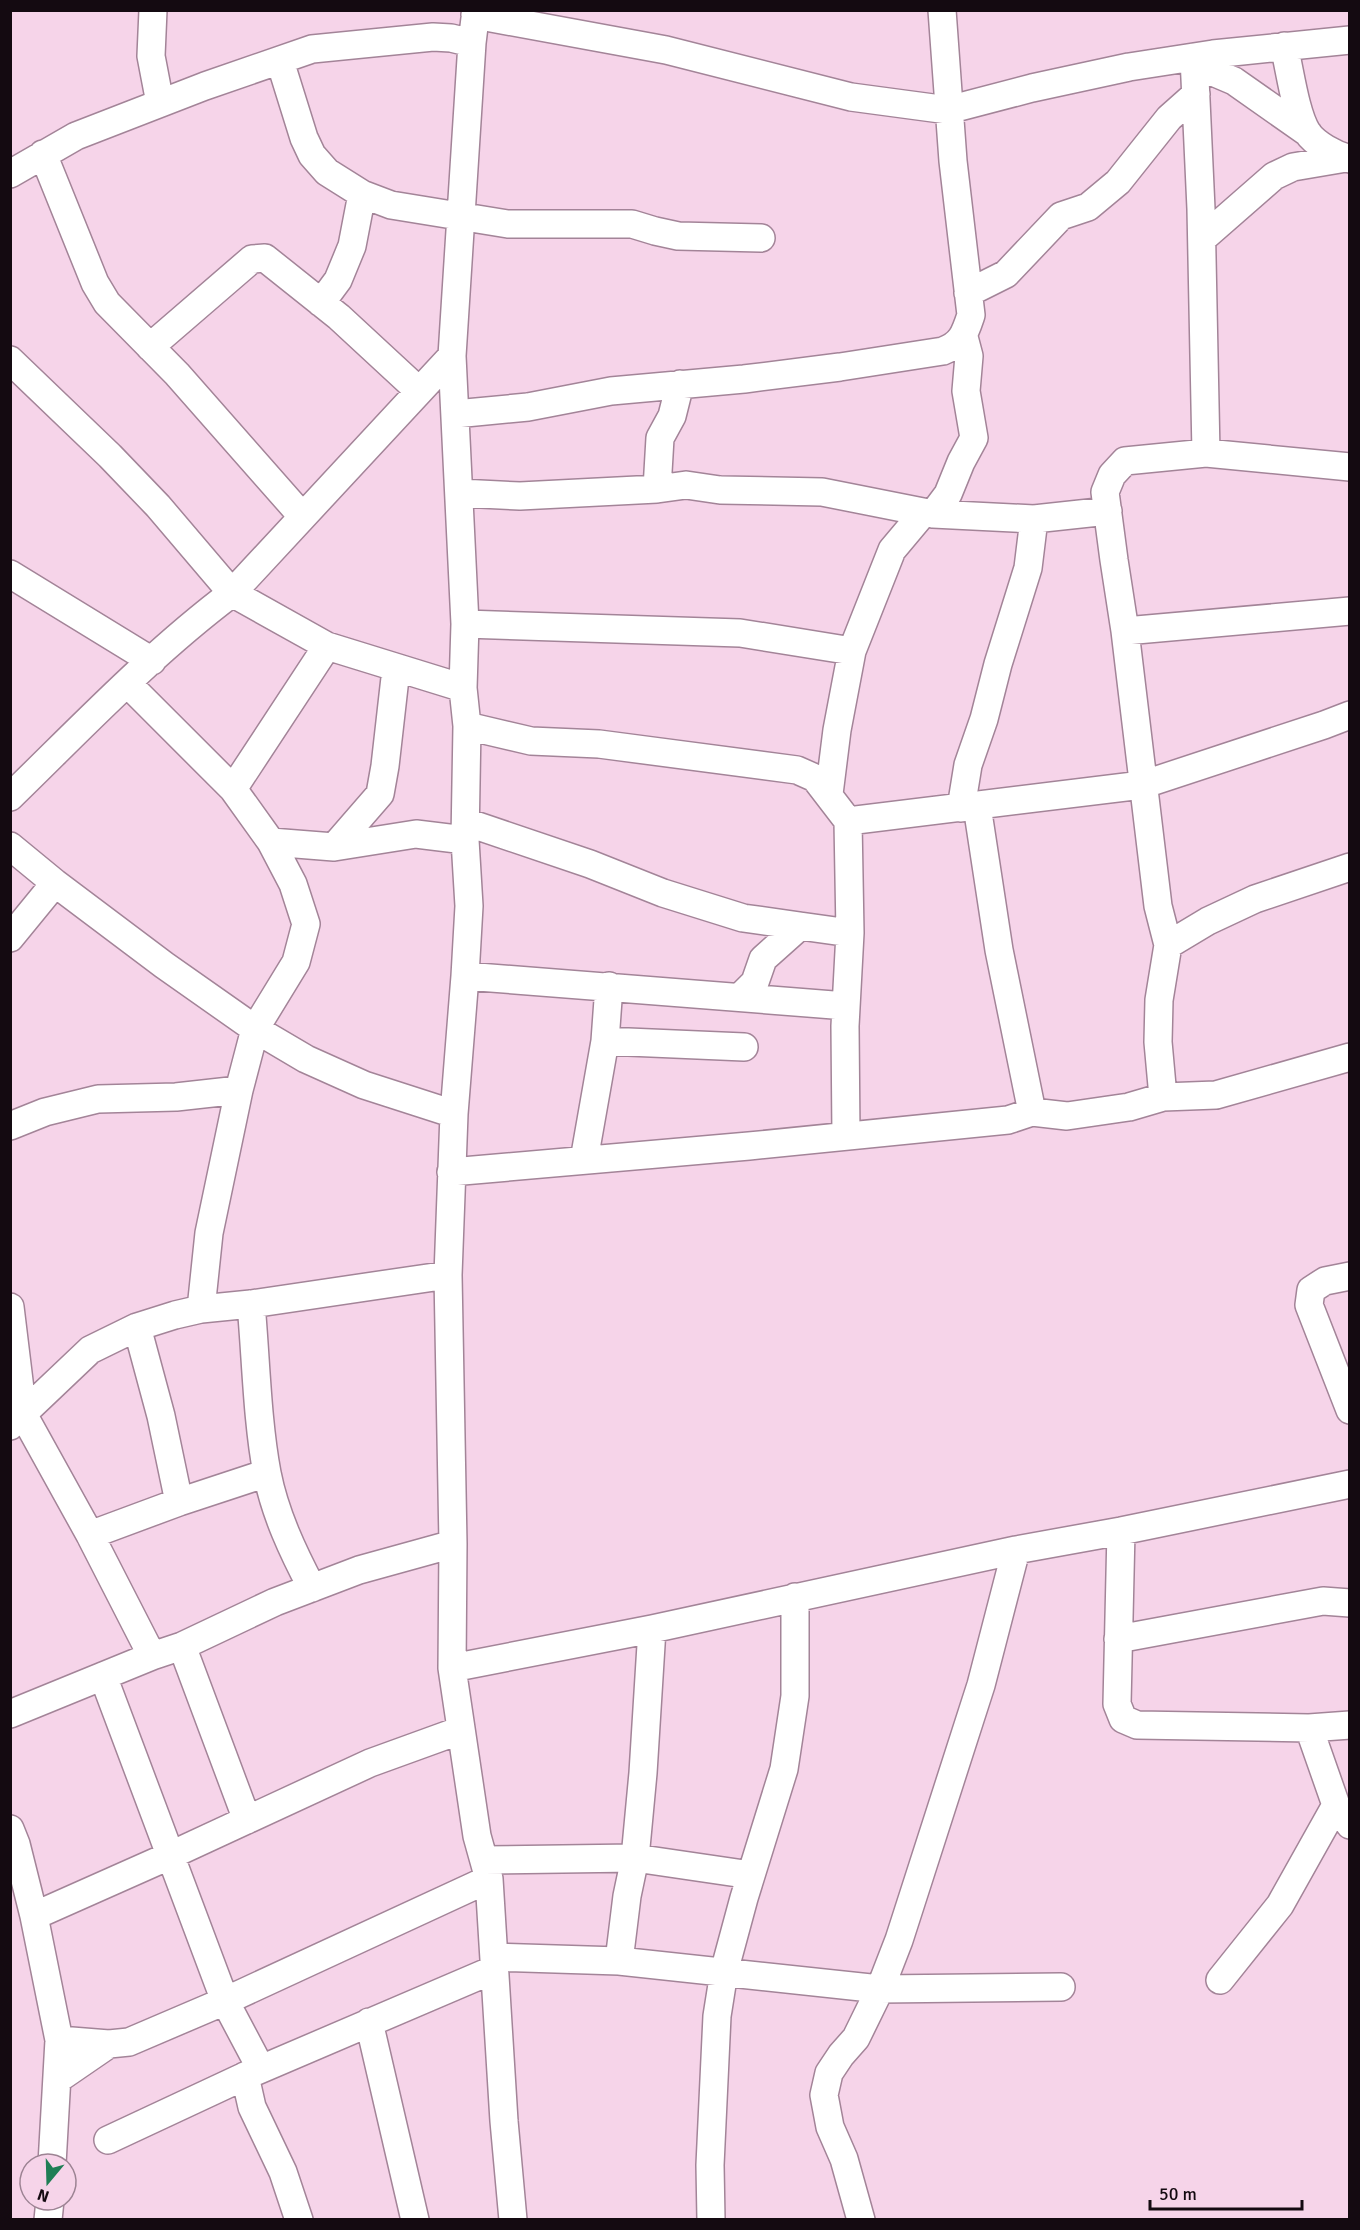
<svg xmlns="http://www.w3.org/2000/svg" width="1360" height="2230" font-family="Signika,sans-serif">
	<rect width="100%" height="100%" fill="#f6d4e9"/>
	<g fill="none" stroke-linecap="round" stroke-linejoin="round">
		<!-- minor casing -->
		<g stroke="#a38498" stroke-width="30">
			<path id="minor" d="M 153,10 L 151,56 L 160,103
				M 476,10 L 472,43 L 452,356 L 465,624 L 463,688 L 467,726 L 465,840 L 469,906 L 465,976 L 454,1114 L 448,1275 L 453,1544 L 452,1668 L 477,1836 L 489,1879 L 504,2121 L 513,2220
				M 475,15 L 666,50 L 851,97 L 948,110 L 1032,88 L 1129,67 L 1213,54 L 1350,40
				M 1284,46 C 1290,70 1295,112 1307,132 C 1315,144 1335,155 1350,159
				M 1194,57 L 1201,209 L 1206,453
				M 280,61 L 304,138 L 312,155 L 327,172 L 362,194 L 391,205 L 508,224 L 632,224 L 655,231 L 678,236 L 761,238
				M 1194,64 L 1234,81 L 1308,133
				M 43,154 L 95,283 L 107,303 L 177,374 L 302,516
				M 10,174 L 76,136 L 205,86 L 312,49 L 433,37 L 451,38 L 472,43
				M 1202,239 L 1274,176 L 1293,167 L 1346,158
				M 968,293 L 1006,274 L 1061,216 L 1088,207 L 1118,182 L 1169,118 L 1196,94
				M 321,303 L 338,280 L 352,246 L 362,194
				M 150,347 L 252,259 L 265,258 L 339,317 L 419,391
				M 10,360 L 110,456 L 158,506 L 232,593 L 327,646 L 463,688
				M 455,414 L 528,407 L 611,391 L 744,379 L 840,367 L 943,351 C 962,344 965,333 971,315 L 953,161 L 942,10
				M 657,489 L 660,438 L 672,416 L 680,384
				M 460,493 L 520,496 L 657,489 L 686,485 L 720,490 L 822,492 L 933,514 L 1034,519 L 1108,511
				M 933,514 L 948,494 L 961,462 L 974,438 L 966,391 L 969,356 L 964,337
				M 10,574 L 152,661
				M 465,624 L 740,633 L 852,651
				M 1125,631 L 1350,611
				M 127,683 L 233,789 L 271,842 L 293,884 L 306,924 L 296,962 L 255,1029 L 239,1090 L 209,1233 L 201,1309
				M 467,726 L 531,741 L 599,744 L 797,770 L 815,778 L 848,821 L 1142,785 L 1324,725 L 1350,715
				M 233,789 L 327,646
				M 829,794 L 837,730 L 852,651 L 892,550 L 923,513
				M 10,797 C 82,727 152,653 232,593 L 452,356
				M 977,806 L 999,950 L 1032,1112
				M 961,808 L 968,765 L 984,719 L 998,664 L 1028,568 L 1034,519
				M 466,822 L 590,864 L 663,893 L 743,918 L 800,926 L 763,959 L 755,982 L 741,996
				M 271,842 L 334,847 L 416,834 L 465,840
				M 10,846 L 55,883 L 164,965 L 255,1029 L 306,1059 L 364,1085 L 454,1114
				M 334,847 L 380,794 L 385,766 L 396,669
				M 800,926 L 850,933
				M 10,938 L 55,883
				M 1168,945 L 1208,921 L 1255,899 L 1350,867
				M 465,976 L 846,1006
				M 605,1041 L 744,1047
				M 1163,1097 L 1158,1042 L 1159,1000 L 1168,945 L 1158,906 L 1125,631 L 1114,560 L 1105,492 L 1112,475 L 1125,461 L 1206,453 L 1350,467
				M 10,1126 L 45,1112 L 98,1099 L 176,1097 L 239,1090
				M 846,1136 L 845,1026 L 850,933 L 848,821
				M 584,1160 L 605,1041 L 609,986
				M 451,1172 L 749,1146 L 1008,1120 L 1032,1112 L 1067,1116 L 1129,1107 L 1163,1097 L 1216,1095 L 1350,1057
				M 1350,1276 L 1325,1281 L 1311,1290 L 1309,1305 L 1350,1410
				M 251,1304 C 256,1359 257,1420 267,1473 C 275,1514 293,1552 312,1588
				M 10,1307 L 23,1414 L 90,1535 L 152,1656
				M 137,1327 L 161,1416 L 179,1502
				M 10,1426 L 90,1350 L 137,1327 L 175,1315 L 201,1309 L 251,1304 L 448,1275
				M 1121,1531 L 1117,1704 L 1123,1719 L 1137,1725 L 1309,1728 L 1350,1725
				M 90,1535 L 179,1502 L 267,1473
				M 1118,1639 L 1323,1601 L 1350,1603
				M 182,1646 L 247,1820
				M 452,1668 L 652,1629 L 1016,1550 L 1121,1531 L 1350,1484
				M 103,1676 L 225,2001 L 261,2069
				M 10,1714 L 152,1656 L 182,1646 L 275,1602 L 359,1570 L 453,1544
				M 1309,1728 L 1336,1805 L 1350,1825
				M 10,1829 L 16,1844 L 34,1916 L 59,2040 L 52,2164
				M 484,1860 L 635,1858 L 751,1875
				M 34,1916 L 169,1856 L 370,1763 L 461,1730
				M 494,1957 L 619,1961 L 880,1989 L 1061,1987
				M 619,1961 L 627,1896 L 635,1858 L 643,1773 L 652,1629
				M 1220,1980 L 1280,1905 L 1336,1805
				M 369,2022 L 415,2220
				M 59,2040 L 109,2044 L 129,2042 L 225,2001 L 489,1879
				M 245,2076 L 252,2107 L 283,2172 L 299,2220
				M 58,2079 L 109,2044
				M 108,2140 L 245,2076 L 495,1969
				M 48,2220 L 50,2200
				M 711,2220 L 710,2165 L 717,2016 L 724,1972 L 744,1898 L 784,1769 L 795,1696 L 795,1597
				M 861,2220 L 844,2159 L 830,2127 L 824,2095 L 829,2073 L 841,2055 L 856,2038 L 880,1989 L 899,1940 L 981,1685 L 1016,1550"/>
		</g>
		<!-- minor -->
		<use href="#minor" stroke="#fff" stroke-width="27"/>
	</g>
	<!-- border -->
	<rect width="1360" height="2230" fill="none" stroke="#140a11" stroke-width="24"/>
	<!-- north arrow -->
	<g transform="translate(48 2182) rotate(199)"><circle r="28" fill="#f6d4e9" stroke="#9c8393" stroke-width="1.5"/>
	<path d="M0-4.5L10 22L0 15L-10 22Z" fill="#1f7e55"/>
	<text y="-9" font-size="16" font-weight="bold" text-anchor="middle" fill="#140a11">N</text>
	</g>
	<!-- scale -->
	<path d="M1150 2200v9h152v-9" fill="none" stroke="#140a11" stroke-width="3"/>
	<text x="1159" y="2200" font-size="18" fill="#140a11" stroke="#f6d4e9" stroke-width="4.5" paint-order="stroke">50 m</text>
</svg>
